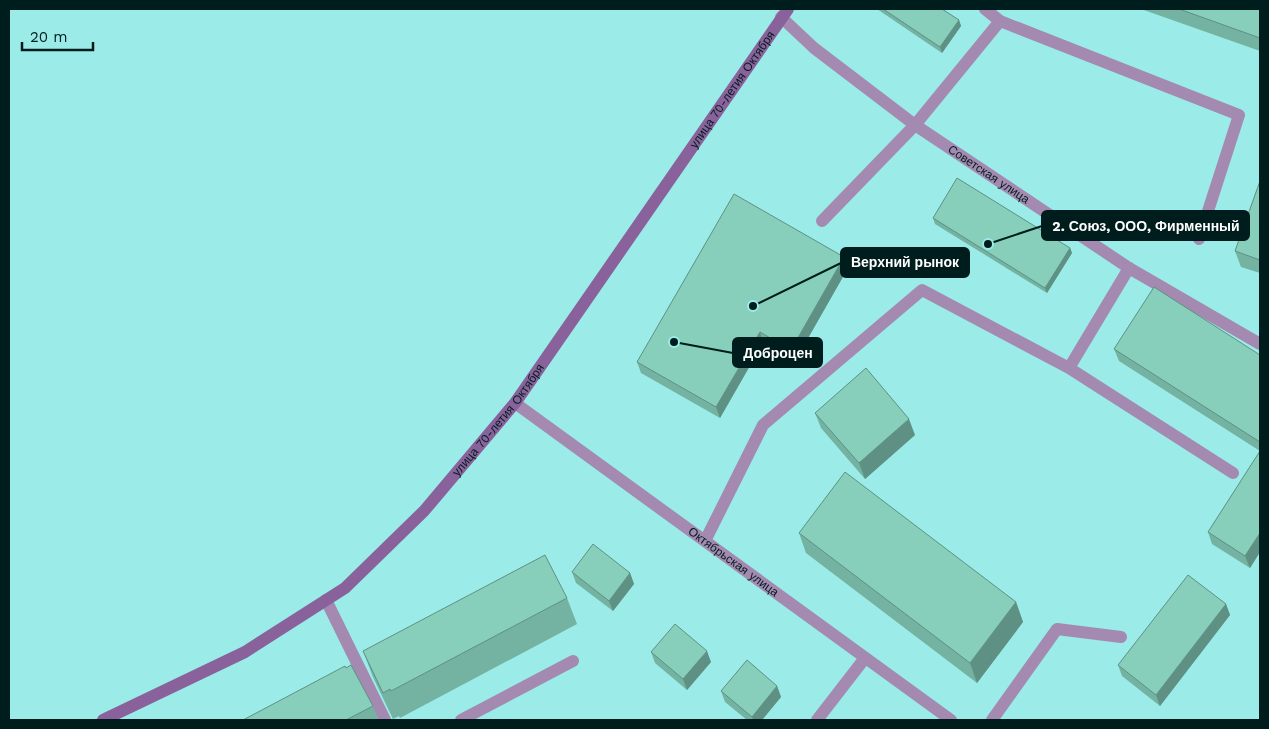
<svg xmlns="http://www.w3.org/2000/svg" width="1269" height="729" font-family="'Work Sans',sans-serif">
	<rect width="100%" height="100%" fill="#9bebe9"/>
	<g fill="none" stroke-linecap="round" stroke-linejoin="round">
		<!-- service -->
		<path stroke="#a48ab1" stroke-width="12" d="M 985,9 L 1000,21 L 1239,115 L 1199,239
			M 822,221 L 915,125 L 1000,21
			M 1129,268 L 1069,368 L 1233,473
			M 705,541 L 763,425 L 922,290 L 1069,368
			M 992,720 L 1057,629 L 1121,637"/>
		<!-- minor -->
		<g stroke="#a48ab1" stroke-width="12">
			<path id="s1" d="M 781,17 L 814,48 L 915,125 L 1129,268 L 1260,344"/>
			<path id="s2" d="M 515,403 L 951,720"/>
			<path d="M 326,600 L 385,720"/>
			<path d="M 461,720 L 573,661"/>
			<path d="M 817,720 L 865,658"/>
		</g>
		<!-- secondary -->
		<path stroke="#89629b" stroke-width="12" id="s3" d="M 103,720 L 245,652 L 345,588 L 424,511 L 515,403 L 788,9"/>
	</g>
	<!-- wall -->
	<path fill="#74b2a1" d="M 877,9 L 942,9 L 959,20 L 961,26 L 942,53 Z
		M 1141,9 L 1260,9 L 1260,51 Z
		M 1260,181 L 1260,273 L 1241,267 L 1235,251 Z
		M 933,218 L 1070,248 L 1072,253 L 1047,293 L 935,224 Z
		M 848,268 L 795,361 L 763,343 L 720,418 L 641,373 L 637,362 Z
		M 1114,349 L 1260,355 L 1260,552 L 1250,568 L 1212,544 L 1208,532 L 1260,451 L 1119,361 Z
		M 815,413 L 915,435 L 865,479 L 821,428 Z
		M 799,533 L 1016,602 L 1023,622 L 977,683 L 806,553 Z
		M 572,572 L 630,573 L 634,584 L 613,611 L 576,583 Z
		M 567,598 L 577,624 L 400,718 L 399,716 L 393,719 L 373,677 L 363,651 Z
		M 1226,604 L 1230,615 L 1160,706 L 1122,676 L 1118,665 Z
		M 651,652 L 711,662 L 687,690 L 655,663 Z
		M 777,686 L 781,697 L 762,720 L 747,720 L 725,702 L 721,691 Z
		M 373,706 L 378,720 L 243,720 Z"/>
	<!-- shaded-wall -->
	<path fill="#5e9183" d="M 959,20 L 961,26 L 942,53 L 940,47 Z
		M 1070,248 L 1072,253 L 1047,293 L 1045,288 Z
		M 844,257 L 848,268 L 795,361 L 791,350 Z
		M 760,332 L 763,343 L 720,418 L 716,407 Z
		M 909,419 L 915,435 L 865,479 L 859,463 Z
		M 1260,533 L 1260,552 L 1250,568 L 1245,556 Z
		M 630,573 L 634,584 L 613,611 L 609,601 Z
		M 1016,602 L 1023,622 L 977,683 L 970,663 Z
		M 1226,604 L 1230,615 L 1160,706 L 1156,695 Z
		M 707,651 L 711,662 L 687,690 L 683,679 Z
		M 777,686 L 781,697 L 762,720 L 753,720 L 752,717 Z"/>
	<!-- building -->
	<path fill="#87cfbb" stroke="#5e9183" d="M 883,9 L 942,9 L 959,20 L 940,47 Z
		M 1179,9 L 1260,9 L 1260,38 Z
		M 957,178 L 1070,248 L 1045,288 L 933,218 Z
		M 1260,181 L 1260,260 L 1235,251 Z
		M 734,194 L 844,257 L 791,350 L 760,332 L 716,407 L 637,362 Z
		M 1154,287 L 1260,355 L 1260,442 L 1114,349 Z
		M 866,368 L 909,419 L 859,463 L 815,413 Z
		M 1260,451 L 1260,533 L 1245,556 L 1208,532 Z
		M 845,472 L 1016,602 L 970,663 L 799,533 Z
		M 593,544 L 630,573 L 609,601 L 572,572 Z
		M 545,555 L 567,598 L 391,691 L 390,689 L 383,693 L 363,651 Z
		M 1188,575 L 1226,604 L 1156,695 L 1118,665 Z
		M 675,624 L 707,651 L 683,679 L 651,652 Z
		M 747,660 L 777,686 L 752,717 L 721,691 Z
		M 351,665 L 373,706 L 346,720 L 243,720 L 345,666 L 346,668 Z"/>
	<g text-anchor="middle" dominant-baseline="central" stroke-width="4.5" stroke-linejoin="round" paint-order="stroke">
		<!-- street labels -->
		<g font-size="12" fill="#001d1d" stroke="#9bebe9">
			<text stroke="none"><textPath href="#s3" startOffset="909">улица 70-летия Октября</textPath></text>
			<text stroke="none"><textPath href="#s1" startOffset="261">Советская улица</textPath></text>
			<text stroke="none"><textPath href="#s3" startOffset="504">улица 70-летия Октября</textPath></text>
			<text stroke="none"><textPath href="#s2" startOffset="270">Октябрьская улица</textPath></text>
		</g>
	</g>
	<!-- callouts -->
	<path fill="none" stroke="#001d1d" stroke-width="2" d="M988 244L1042 226M753 306L841 263M674 342L733 353"/>
	<g fill="#001d1d" stroke="#9bebe9" stroke-width="2">
		<circle cx="988" cy="244" r="5"/>
		<circle cx="753" cy="306" r="5"/>
		<circle cx="674" cy="342" r="5"/>
	</g>
	<g fill="#001d1d" stroke="#001d1d" stroke-width="2">
		<rect x="1042" y="211" width="207" height="29" rx="5"/>
		<rect x="841" y="248" width="128" height="29" rx="5"/>
		<rect x="733" y="338" width="89" height="29" rx="5"/>
	</g>
	<g font-size="14" text-anchor="middle" font-weight="bold" fill="#fff">
		<text x="1146" y="231">2. Союз, ООО, Фирменный</text>
		<text x="905" y="267">Верхний рынок</text>
		<text x="778" y="358">Доброцен</text>
	</g>
	<!-- border -->
	<rect width="1269" height="729" fill="none" stroke="#001d1d" stroke-width="20"/>
	<!-- scale -->
	<path d="M22 42v8h71v-8" fill="none" stroke="#001d1d" stroke-width="2.5"/>
	<text x="30" y="42" font-size="15" fill="#001d1d" stroke="#9bebe9" stroke-width="4" paint-order="stroke">20 m</text>
</svg>
